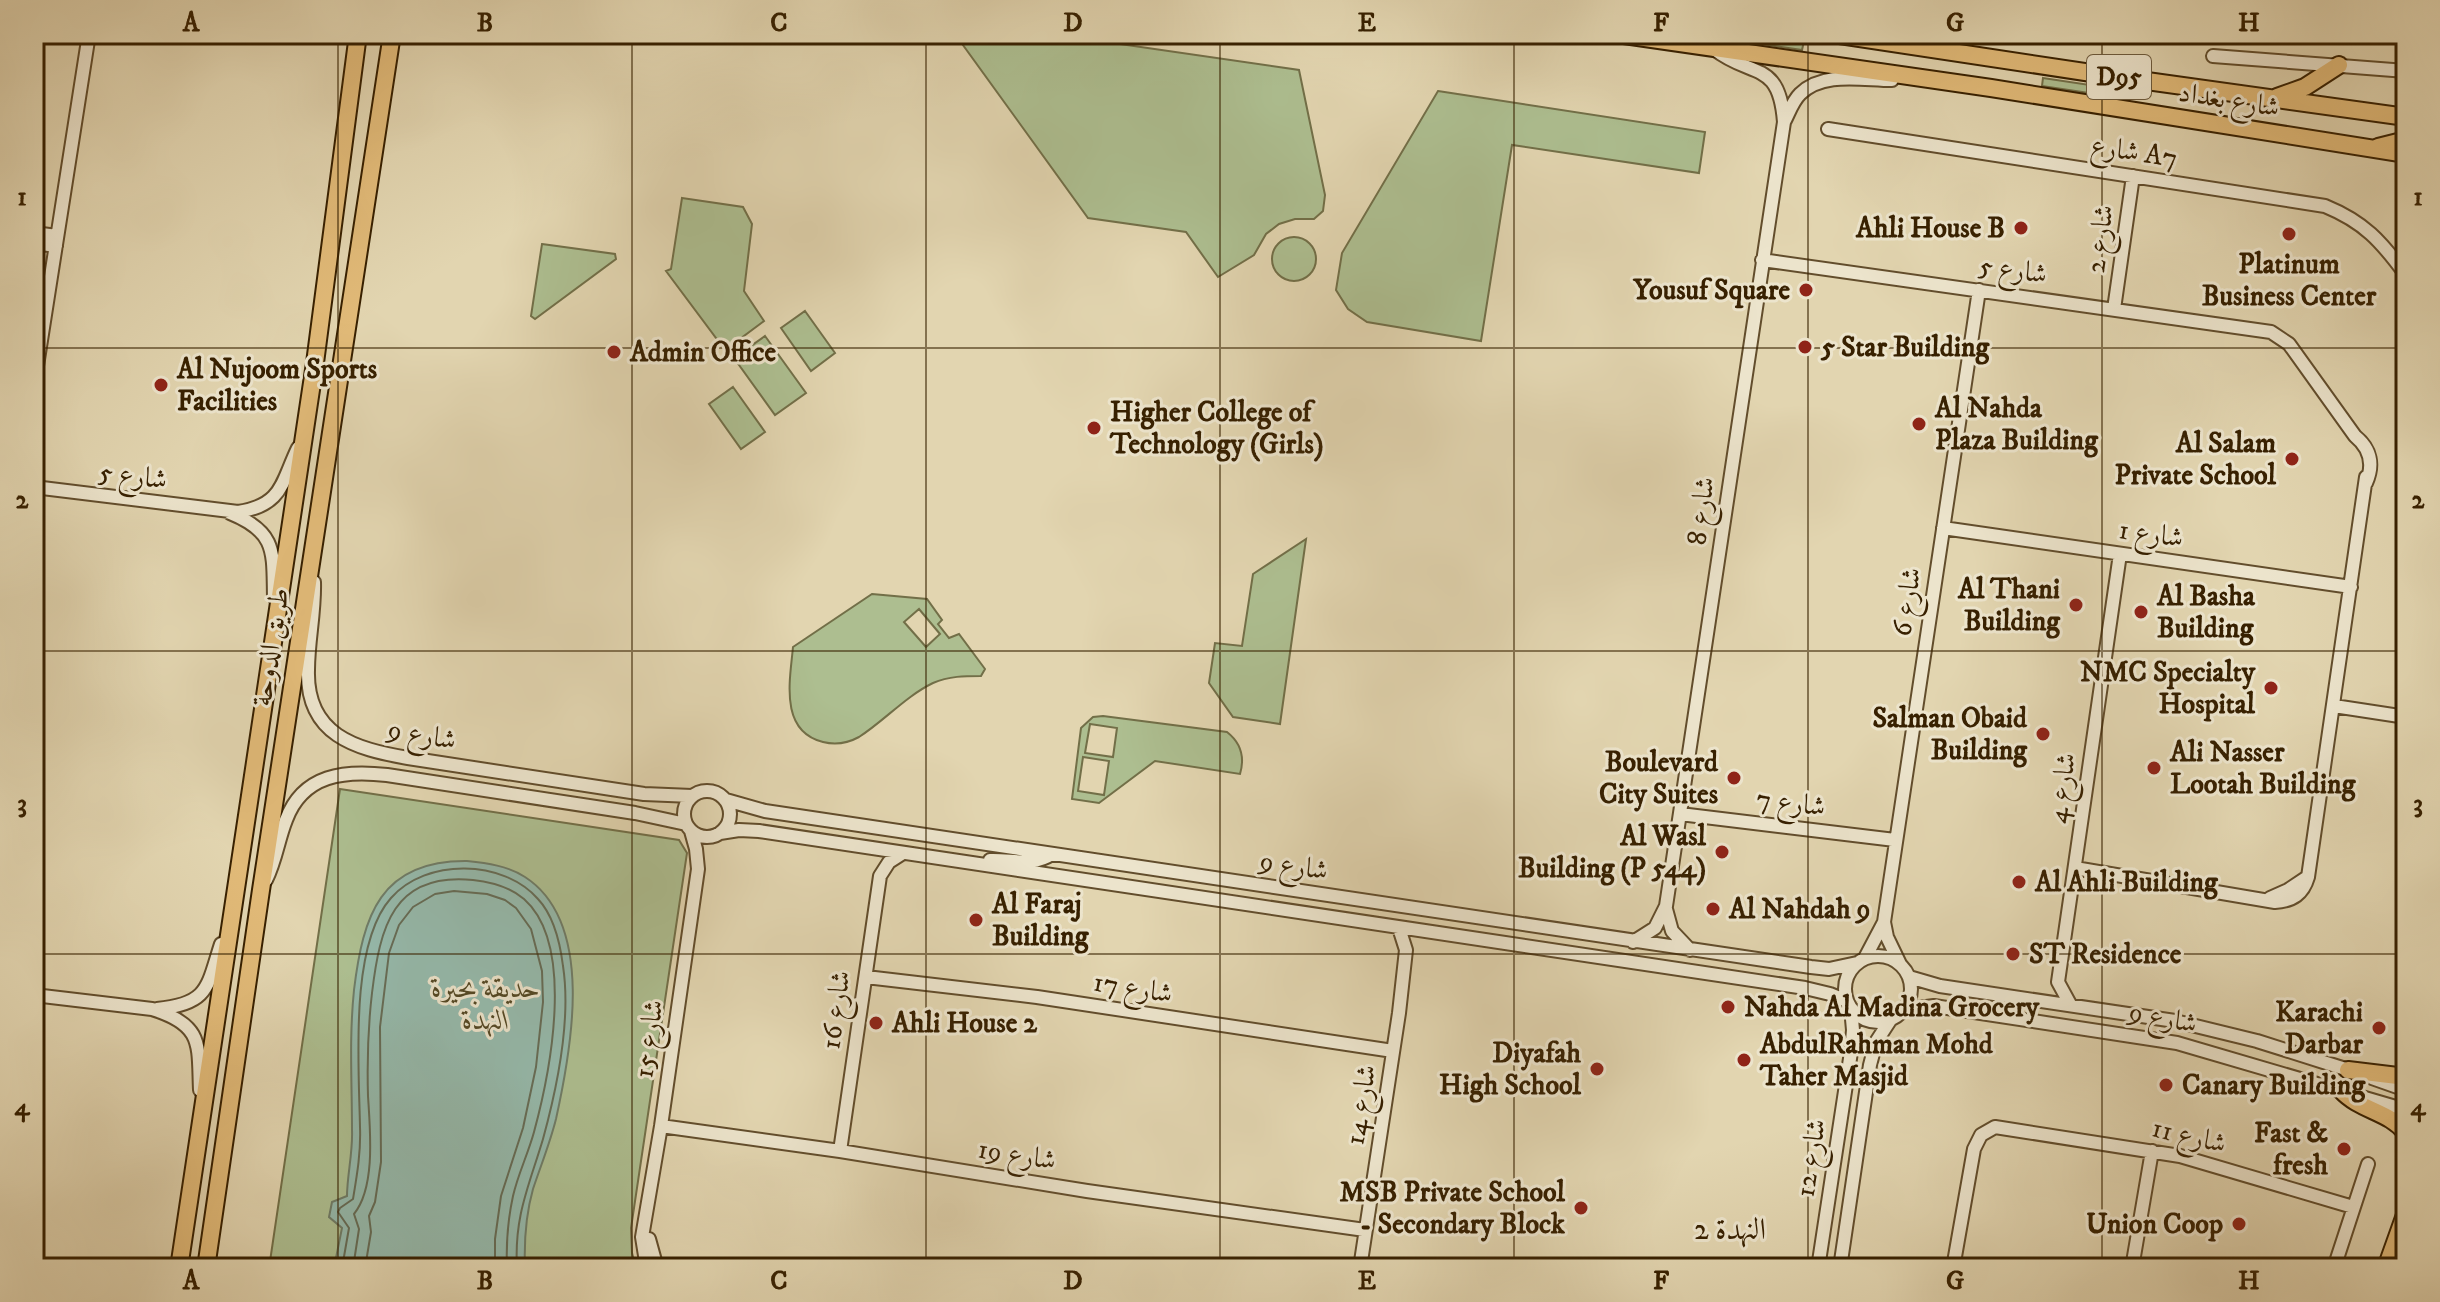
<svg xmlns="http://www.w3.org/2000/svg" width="2440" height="1302" font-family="'IM FELL DW Pica',Amiri,serif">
	<rect width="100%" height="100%" fill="#e2d5b0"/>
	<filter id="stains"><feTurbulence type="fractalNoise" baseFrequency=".0025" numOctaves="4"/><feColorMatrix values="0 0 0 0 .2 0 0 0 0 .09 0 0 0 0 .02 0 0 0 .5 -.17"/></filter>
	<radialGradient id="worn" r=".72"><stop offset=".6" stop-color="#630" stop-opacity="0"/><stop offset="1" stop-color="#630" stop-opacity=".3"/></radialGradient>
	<!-- green -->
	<path fill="#adbe90" stroke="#726f48" stroke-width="2" fill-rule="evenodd" d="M 955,34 L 1051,34 L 1299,70 L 1325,195 L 1323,211 L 1314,219 L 1295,219 L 1279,224 L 1266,234 L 1254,255 L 1218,277 L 1186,232 L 1088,218 Z
		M 1715,34 L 1756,34 L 1804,41 L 1802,50 L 1714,37 Z
		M 2043,78 L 2130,91 L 2129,99 L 2042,86 Z
		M 1438,91 L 1705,132 L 1699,173 L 1512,145 L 1481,341 L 1367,322 L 1348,309 L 1336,290 L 1342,253 Z
		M 682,198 L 743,207 L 752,224 L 744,291 L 764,321 L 725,350 L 666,271 L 671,269 Z
		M1272 259a22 22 0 1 1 44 0a22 22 0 1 1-44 0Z
		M 542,244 L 615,254 L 616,259 L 535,319 L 531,316 Z
		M 805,311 L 835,353 L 811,371 L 781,328 Z
		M 765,336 L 806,393 L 775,415 L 734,358 Z
		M 733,387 L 765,432 L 741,449 L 709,404 Z
		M 1306,539 L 1280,724 L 1233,717 L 1209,683 L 1215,643 L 1242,646 L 1253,574 Z
		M 872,594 L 927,599 L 942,620 L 938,624 L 949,638 L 959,634 L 985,669 L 981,676 C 965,676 949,676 933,683 C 906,696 884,721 859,737 C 848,743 835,745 823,742 C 779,731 790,680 793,647 ZM 919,609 L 940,634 L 926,647 L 904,622 Z
		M 1103,716 L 1227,732 C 1241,743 1245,757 1240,774 L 1155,761 L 1099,803 L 1072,799 L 1081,728 L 1093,717 ZM 1090,724 L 1117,728 L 1113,757 L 1085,753 ZM 1083,757 L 1109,761 L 1104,795 L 1078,791 Z
		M 340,789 L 679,840 L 687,853 L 631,1228 L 632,1253 L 636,1268 L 269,1268 Z"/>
	<!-- water -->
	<path fill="#95b9ab" stroke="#6f7c67" stroke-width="2" d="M 467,861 C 487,863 508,866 525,877 C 596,923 571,1051 556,1119 C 550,1143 541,1165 533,1189 C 526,1214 524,1242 525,1268 L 334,1268 L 342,1228 L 329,1217 L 332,1202 L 347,1196 C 347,1176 353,1152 352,1130 C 352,1081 349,1039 354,990 C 363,916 380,860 467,861 Z"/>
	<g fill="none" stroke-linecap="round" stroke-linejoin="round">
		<!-- shore -->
		<path stroke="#666c56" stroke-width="2" d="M 342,1268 L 349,1228 L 338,1212 L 340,1208 L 353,1199 C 357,1175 361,1152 360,1127 C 359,1067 349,945 391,898 C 426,858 503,859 538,899 C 554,916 560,942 563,966 C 571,1018 557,1088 543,1139 C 529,1186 514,1216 517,1268
			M 353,1268 L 359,1229 L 354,1214 C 376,1187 370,1129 368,1096 C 367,1061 368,1027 372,993 C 380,927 393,872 473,880 C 491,882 510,887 524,899 C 576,945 550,1073 534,1132 C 528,1154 518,1174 513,1196 C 508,1219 506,1244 507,1268
			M 365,1268 L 371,1232 L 369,1216 L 375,1202 L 381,1162 L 380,1027 L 389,953 L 399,925 L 413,907 L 435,894 L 454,891 L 487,894 L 505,900 L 516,908 L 531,929 L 542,971 L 543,1002 L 536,1067 L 523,1128 L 501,1196 L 495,1239 L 495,1268"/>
		<!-- minor casing -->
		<g stroke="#624d2c" stroke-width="16">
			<path id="minor" d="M 2213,56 L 2406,71
				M 1784,122 C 1789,113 1792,102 1800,94 C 1823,71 1862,80 1892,80
				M 1828,129 L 2325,206 C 2364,222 2381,241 2406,275
				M 34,233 L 57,236
				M 34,243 L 56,246
				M 1762,260 L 2271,332 L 2289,344 L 2355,436 C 2371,449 2374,465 2366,483
				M 2114,309 L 2133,176
				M 34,385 L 89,34
				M 34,487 L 238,512 C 283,505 281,483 298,448
				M 230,513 C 277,532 273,552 274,597
				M 1943,528 L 2351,587
				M 314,582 C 315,612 308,640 308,670 C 306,735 355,749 408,758 L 644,794 L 692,796
				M 2334,706 L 2406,717
				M684 814a23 23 0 1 1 46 0a23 23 0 1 1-46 0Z
				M 726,800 L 765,811 L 1811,967 L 1829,969 L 1857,963
				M 1680,814 L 1895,840
				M 720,833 L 739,830 L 759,831 L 1805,988 L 1830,994 L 1847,1001
				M 990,860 C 1012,859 1032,867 1052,854
				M 2075,868 L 2275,902 C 2293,901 2303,894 2308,877 L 2366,477
				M 266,880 C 276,860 278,840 286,820 C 303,774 345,770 387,775 L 635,813 L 686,824
				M 2270,898 L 2288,890 L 2306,878
				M 1666,909 L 1672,931 L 1690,950
				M 1884,922 L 1887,937 L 1900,964
				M 1633,942 L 1655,928 L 1666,906 L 1784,122 C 1779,59 1752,79 1714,49
				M1845 989a33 33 0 1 1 66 0a33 33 0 1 1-66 0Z
				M 1865,958 L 1884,922 L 1979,290
				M 866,977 L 1037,997 L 1393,1051
				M 1909,977 L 1940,986 L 2175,1021 L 2257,1041 L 2355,1072
				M 34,995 L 152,1009 C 204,1025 198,1045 200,1090
				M 2070,1004 L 2058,982 L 2120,554
				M 157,1009 C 209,1004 207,987 221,944
				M 1903,1010 L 1934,1006 L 2177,1043 L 2406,1110
				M 2372,1078 L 2406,1090
				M 661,1126 L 840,1151 L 1087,1191 L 1365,1230
				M 840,1151 L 880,876 L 889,862 L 903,853
				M 649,1239 L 657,1268
				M 647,1268 L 642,1237 L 661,1126 L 698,869 L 696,849 L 691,831
				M 1360,1268 L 1399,1013 L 1406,950 L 1399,928
				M 1818,1268 L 1851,1052 L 1853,1030 L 1851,1008
				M 1840,1268 L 1870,1065 L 1876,1042 L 1891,1019
				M 1953,1268 L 1974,1149 L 1981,1135 L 1995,1127 L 2180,1156 L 2353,1207
				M 2132,1268 L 2152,1151
				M 2334,1268 L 2368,1164"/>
		</g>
		<!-- major casing -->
		<g stroke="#372000" stroke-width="20">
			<path id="major" d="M 1617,34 L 1991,88 L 2406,154
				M 1833,34 L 2118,77 L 2406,117
				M 2277,97 L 2305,87 L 2339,65
				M 2378,147 L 2406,140
				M 2348,1070 L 2406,1077
				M 2341,1090 C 2360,1111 2389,1111 2406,1133
				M 179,1268 L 315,363 L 358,34
				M 206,1268 L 261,890 L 392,34
				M 2386,1268 L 2406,1212"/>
		</g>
		<!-- minor -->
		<use href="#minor" stroke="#ece4cc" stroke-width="12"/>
		<!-- major -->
		<use href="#major" stroke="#e1ba78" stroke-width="16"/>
	</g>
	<!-- grid -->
	<path fill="none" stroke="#372000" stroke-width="2" stroke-opacity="0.55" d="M 338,34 L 338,1268M 632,34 L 632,1268M 926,34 L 926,1268M 1220,34 L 1220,1268M 1514,34 L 1514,1268M 1808,34 L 1808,1268M 2102,34 L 2102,1268M 34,348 L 2406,348M 34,651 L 2406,651M 34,954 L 2406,954"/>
	<!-- markers -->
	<g fill="#8f2418" stroke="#ece4cc" stroke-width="3">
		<circle cx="2021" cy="228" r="8"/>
		<circle cx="2289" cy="234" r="8"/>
		<circle cx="1806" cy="290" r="8"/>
		<circle cx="1805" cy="347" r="8"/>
		<circle cx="614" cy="352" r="8"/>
		<circle cx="161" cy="385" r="8"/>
		<circle cx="1919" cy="424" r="8"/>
		<circle cx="1094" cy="428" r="8"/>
		<circle cx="2292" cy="459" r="8"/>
		<circle cx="2076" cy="605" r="8"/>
		<circle cx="2141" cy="612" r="8"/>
		<circle cx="2271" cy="688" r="8"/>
		<circle cx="2043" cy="734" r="8"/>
		<circle cx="2154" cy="768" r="8"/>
		<circle cx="1734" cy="778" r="8"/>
		<circle cx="1722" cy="852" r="8"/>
		<circle cx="2019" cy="882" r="8"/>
		<circle cx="1713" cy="909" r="8"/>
		<circle cx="976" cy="920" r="8"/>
		<circle cx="2013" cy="954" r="8"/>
		<circle cx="1728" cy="1007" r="8"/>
		<circle cx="876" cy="1023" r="8"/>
		<circle cx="2379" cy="1028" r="8"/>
		<circle cx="1744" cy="1060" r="8"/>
		<circle cx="1597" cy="1069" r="8"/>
		<circle cx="2166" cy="1085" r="8"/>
		<circle cx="2344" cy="1149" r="8"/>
		<circle cx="1581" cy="1208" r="8"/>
		<circle cx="2239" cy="1224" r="8"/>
	</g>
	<g text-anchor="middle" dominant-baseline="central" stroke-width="6" stroke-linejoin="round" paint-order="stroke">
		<!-- shield labels -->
		<rect fill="#ece4cc" stroke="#6d5b3d" stroke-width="2" x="2087" y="55" width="64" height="44" rx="6"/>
		<g font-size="26" font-weight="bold" fill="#372000">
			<text x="2119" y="77">D95</text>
		</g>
		<!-- street labels -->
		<g font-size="28" fill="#372000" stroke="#ece4cc">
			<text transform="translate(2229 100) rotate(9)">شارع بغداد</text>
			<text transform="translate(2134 152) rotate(9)">شارع A7</text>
			<text transform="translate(2100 239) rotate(-82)">شارع 2</text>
			<text transform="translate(2013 270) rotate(8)">شارع 5</text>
			<text transform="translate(133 476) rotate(7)">شارع 5</text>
			<text transform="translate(1701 511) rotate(-82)">شارع 8</text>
			<text transform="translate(2151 534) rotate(8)">شارع 1</text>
			<text transform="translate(1907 602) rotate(-81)">شارع 6</text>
			<text transform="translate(271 647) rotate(-81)">طريق الدوحة</text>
			<text transform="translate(422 735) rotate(10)">شارع 9</text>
			<text transform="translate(2062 788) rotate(-82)">شارع 4</text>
			<text transform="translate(1791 803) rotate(7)">شارع 7</text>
			<text transform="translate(1294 866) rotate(9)">شارع 9</text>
			<text transform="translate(1133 988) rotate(9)">شارع 17</text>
			<text transform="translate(836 1010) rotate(-82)">شارع 16</text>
			<text transform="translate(2163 1018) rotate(11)">شارع 9</text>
			<text transform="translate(649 1039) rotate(-82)">شارع 15</text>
			<text transform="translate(1361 1105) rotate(-81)">شارع 14</text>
			<text transform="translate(2189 1136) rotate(13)">شارع 11</text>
			<text transform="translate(1017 1155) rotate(9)">شارع 19</text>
			<text transform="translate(1811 1158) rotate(-81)">شارع 12</text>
		</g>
		<!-- poi labels -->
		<g font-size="28" font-weight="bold" fill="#372000" stroke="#ece4cc" text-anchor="start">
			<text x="2005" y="228" text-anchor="end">Ahli House B</text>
			<text x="2289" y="264" text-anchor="middle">Platinum<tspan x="2289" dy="32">Business Center</tspan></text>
			<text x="1790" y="290" text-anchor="end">Yousuf Square</text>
			<text x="1821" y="347">5 Star Building</text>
			<text x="630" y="352">Admin Office</text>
			<text x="177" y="369">Al Nujoom Sports<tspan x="177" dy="32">Facilities</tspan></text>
			<text x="1935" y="408">Al Nahda<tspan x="1935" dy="32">Plaza Building</tspan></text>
			<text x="1110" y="412">Higher College of<tspan x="1110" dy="32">Technology (Girls)</tspan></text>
			<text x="2276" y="443" text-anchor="end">Al Salam<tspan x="2276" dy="32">Private School</tspan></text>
			<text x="2060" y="589" text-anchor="end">Al Thani<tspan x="2060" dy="32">Building</tspan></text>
			<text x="2157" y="596">Al Basha<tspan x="2157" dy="32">Building</tspan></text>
			<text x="2255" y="672" text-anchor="end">NMC Specialty<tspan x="2255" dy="32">Hospital</tspan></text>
			<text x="2027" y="718" text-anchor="end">Salman Obaid<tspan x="2027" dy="32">Building</tspan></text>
			<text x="2170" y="752">Ali Nasser<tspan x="2170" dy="32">Lootah Building</tspan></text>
			<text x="1718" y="762" text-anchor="end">Boulevard<tspan x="1718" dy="32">City Suites</tspan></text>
			<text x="1706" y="836" text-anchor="end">Al Wasl<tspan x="1706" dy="32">Building (P 544)</tspan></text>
			<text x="2035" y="882">Al Ahli Building</text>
			<text x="992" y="904">Al Faraj<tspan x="992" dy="32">Building</tspan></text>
			<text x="1729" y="909">Al Nahdah 9</text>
			<text x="2029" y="954">ST Residence</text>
			<text x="1744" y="1007">Nahda Al Madina Grocery</text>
			<text x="2363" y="1012" text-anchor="end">Karachi<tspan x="2363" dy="32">Darbar</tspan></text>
			<text x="892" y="1023">Ahli House 2</text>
			<text x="1760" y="1044">AbdulRahman Mohd<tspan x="1760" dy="32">Taher Masjid</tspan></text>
			<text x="1581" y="1053" text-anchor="end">Diyafah<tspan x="1581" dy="32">High School</tspan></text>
			<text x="2182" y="1085">Canary Building</text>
			<text x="2328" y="1133" text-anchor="end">Fast &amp;<tspan x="2328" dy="32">fresh</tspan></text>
			<text x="1565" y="1192" text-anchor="end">MSB Private School<tspan x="1565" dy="32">- Secondary Block</tspan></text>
			<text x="2223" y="1224" text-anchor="end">Union Coop</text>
		</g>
		<!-- park labels -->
		<g font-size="28" font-style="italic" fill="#544824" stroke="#ece4cc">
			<text x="486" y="988">حديقة بحيرة<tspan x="486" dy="32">النهدة</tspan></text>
		</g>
		<!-- neighbourhood labels -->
		<g font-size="30" fill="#372000" stroke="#ece4cc">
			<text x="1730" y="1230">النهدة 2</text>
		</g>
	</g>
	<!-- margin -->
	<rect width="2440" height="1302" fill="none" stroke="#e2d5b0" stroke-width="88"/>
	<rect x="44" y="44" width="2352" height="1214" fill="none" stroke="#372000" stroke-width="3"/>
	<g font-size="26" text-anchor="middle" font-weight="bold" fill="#372000">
		<text x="191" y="31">A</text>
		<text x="485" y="31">B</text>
		<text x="779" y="31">C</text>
		<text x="1073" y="31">D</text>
		<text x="1367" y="31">E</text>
		<text x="1661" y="31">F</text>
		<text x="1955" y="31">G</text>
		<text x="2249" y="31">H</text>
		<text x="22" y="205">1</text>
		<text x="2418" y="205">1</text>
		<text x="22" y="508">2</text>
		<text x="2418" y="508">2</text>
		<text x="22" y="812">3</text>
		<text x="2418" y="812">3</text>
		<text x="22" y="1115">4</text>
		<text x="2418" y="1115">4</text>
		<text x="191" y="1289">A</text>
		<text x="485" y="1289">B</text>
		<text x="779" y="1289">C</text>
		<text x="1073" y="1289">D</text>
		<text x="1367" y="1289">E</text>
		<text x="1661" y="1289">F</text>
		<text x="1955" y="1289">G</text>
		<text x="2249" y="1289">H</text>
	</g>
	<rect width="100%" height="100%" filter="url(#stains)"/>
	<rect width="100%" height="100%" fill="url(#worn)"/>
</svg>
